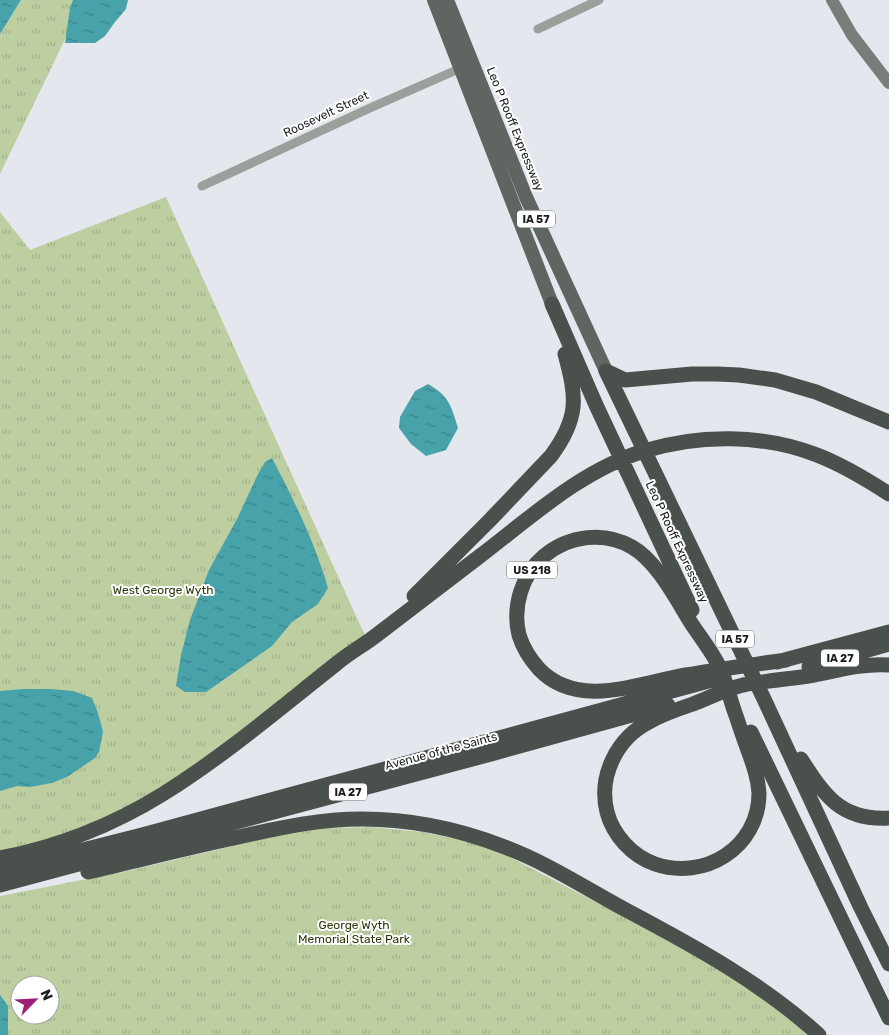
<svg xmlns="http://www.w3.org/2000/svg" width="889" height="1035" font-family="Rubik,sans-serif">
	<defs>
		<pattern id="park-tufts" width="24" height="20" patternUnits="userSpaceOnUse" patternTransform="scale(1.25)"><rect width="24" height="20" fill="#bdcfa1"/><path d="M3 7l-1-3M5 7V3M7 7l1-3M15 17l-1-3M17 17v-4M19 17l1-3" fill="none" stroke="#a2b18a"/></pattern>
		<pattern id="water-ripples" width="26" height="14" patternUnits="userSpaceOnUse" patternTransform="scale(1.25)"><rect width="26" height="14" fill="#48a2aa"/><path d="M2 4q2-2 4 0t4 0M15 11q2-2 4 0t4 0" fill="none" stroke="#3b838a"/></pattern>
	</defs>
	<rect width="100%" height="100%" fill="#e5e7ef"/>
	<!-- park -->
	<path fill="url(#park-tufts)" fill-rule="evenodd" d="M 21,0 L 84,0 L 0,174 L 0,34 Z
		M 166,197 L 366,638 L 140,807 L 0,857 L 0,212 L 30,250 Z
		M 372,827 L 422,832 L 468,841 L 508,856 L 672,942 L 733,977 L 798,1026 L 807,1035 L 0,1035 L 0,896 L 123,872 L 271,837 L 323,828 ZM 20,985 L 50,985 L 50,1015 L 20,1015 Z"/>
	<!-- water -->
	<path fill="url(#water-ripples)" d="M 0,0 L 21,0 L 0,34 Z
		M 73,0 L 128,0 L 126,9 L 115,22 L 105,36 L 95,43 L 65,43 L 70,8 Z
		M 428,384 C 449,396 451,405 458,428 L 446,450 L 426,456 L 411,444 L 399,428 L 400,417 L 415,391 Z
		M 272,458 C 294,500 315,543 328,588 L 318,604 L 292,622 L 272,646 L 206,692 L 185,692 L 176,686 L 181,655 L 190,620 L 209,570 L 237,519 L 257,476 L 265,462 Z
		M 23,689 L 51,689 L 73,691 L 92,698 L 98,713 L 103,732 L 99,752 L 95,758 L 67,777 L 52,783 L 30,787 L 17,786 L 0,791 L 0,691 Z
		M 0,995 L 8,1006 L 8,1035 L 0,1035 Z"/>
	<g fill="none" stroke-linecap="round" stroke-linejoin="round">
		<!-- street -->
		<path stroke="#9ca09d" stroke-width="9" d="M 538,29 L 599,0
			M 202,186 L 370,108 L 461,68"/>
		<!-- secondary -->
		<path stroke="#797d7a" stroke-width="12" d="M 832,0 L 852,35 L 889,83"/>
		<!-- primary -->
		<path stroke="#5f6561" stroke-width="14" d="M 434,0 L 552,304
			M 447,0 L 526,197 L 606,371"/>
		<!-- highway -->
		<path stroke="#4a504c" stroke-width="15" d="M 552,304 L 596,405 L 692,610
			M 606,371 L 764,699 L 861,908 L 889,964
			M 606,371 L 625,380 L 692,374 L 717,374 L 739,375 L 775,380 L 816,392 L 889,422
			M 414,596 L 490,520 L 551,456 C 579,418 577,398 565,354
			M 786,660 C 752,665 719,669 686,675 C 639,683 578,710 539,669 C 530,659 523,648 519,635 C 512,607 522,574 544,556 C 569,535 605,531 632,547 C 658,562 677,601 693,626 C 702,639 712,652 719,666 C 726,679 729,696 734,710 C 738,721 741,731 745,742 C 751,759 758,775 759,793 C 759,848 704,881 655,864 C 632,856 613,835 607,812 C 598,776 617,738 649,722 C 663,714 678,709 693,704 C 709,698 726,689 743,685 C 765,681 787,679 809,676 C 836,671 862,663 889,665
			M 777,662 L 889,632
			M 809,667 L 889,644
			M 751,732 L 889,1018
			M 801,759 C 824,795 841,821 889,818
			M 0,858 C 57,847 113,825 163,794 C 224,756 279,709 336,664 C 349,653 364,645 378,634 C 412,608 446,582 480,556 C 531,517 582,470 644,451 C 699,434 763,434 817,455 C 843,465 866,479 889,494
			M 0,871 L 142,835 L 716,679
			M 88,872 C 140,860 191,847 243,836 C 283,827 321,819 362,819 C 409,819 458,829 502,846 C 546,862 585,888 626,910 C 694,946 762,983 819,1035
			M 0,885 L 491,754 L 668,705"/>
	</g>
	<g text-anchor="middle" dominant-baseline="central" stroke-width="4" stroke-linejoin="round" paint-order="stroke">
		<!-- shield labels -->
		<g fill="#fff" stroke="#5f6062" stroke-width="1">
			<rect x="517" y="210.5" width="38" height="17" rx="4"/>
			<rect x="507" y="561.5" width="50" height="17" rx="4"/>
			<rect x="716" y="630.5" width="38" height="17" rx="4"/>
			<rect x="821" y="649.5" width="38" height="17" rx="4"/>
			<rect x="329" y="783.5" width="38" height="17" rx="4"/>
		</g>
		<g font-size="11" font-weight="bold" fill="#1b1c1f">
			<text x="536" y="219">IA 57</text>
			<text x="532" y="570">US 218</text>
			<text x="735" y="639">IA 57</text>
			<text x="840" y="658">IA 27</text>
			<text x="348" y="792">IA 27</text>
		</g>
		<!-- street labels -->
		<g font-size="12" fill="#1b1c1f" stroke="#fff">
			<text transform="translate(326 114) rotate(-25)">Roosevelt Street</text>
			<text transform="translate(515 129) rotate(68)">Leo P Rooff Expressway</text>
			<text transform="translate(677 542) rotate(65)">Leo P Rooff Expressway</text>
			<text transform="translate(441 751) rotate(-15)">Avenue of the Saints</text>
		</g>
		<!-- park labels -->
		<g font-size="12" fill="#2b390b" stroke="#fff">
			<text x="163" y="590">West George Wyth</text>
			<text x="354" y="925">George Wyth<tspan x="354" dy="14">Memorial State Park</tspan></text>
		</g>
	</g>
	<!-- north arrow -->
	<g transform="translate(35 1000) rotate(66)"><circle r="24" fill="#ffffff" stroke="#a4a4a5"/>
	<path d="M0-4L9 19L0 12L-9 19Z" fill="#9b2178"/>
	<text y="-8" font-size="14" font-weight="bold" text-anchor="middle" fill="#1b1c1f">N</text>
	</g>
</svg>
